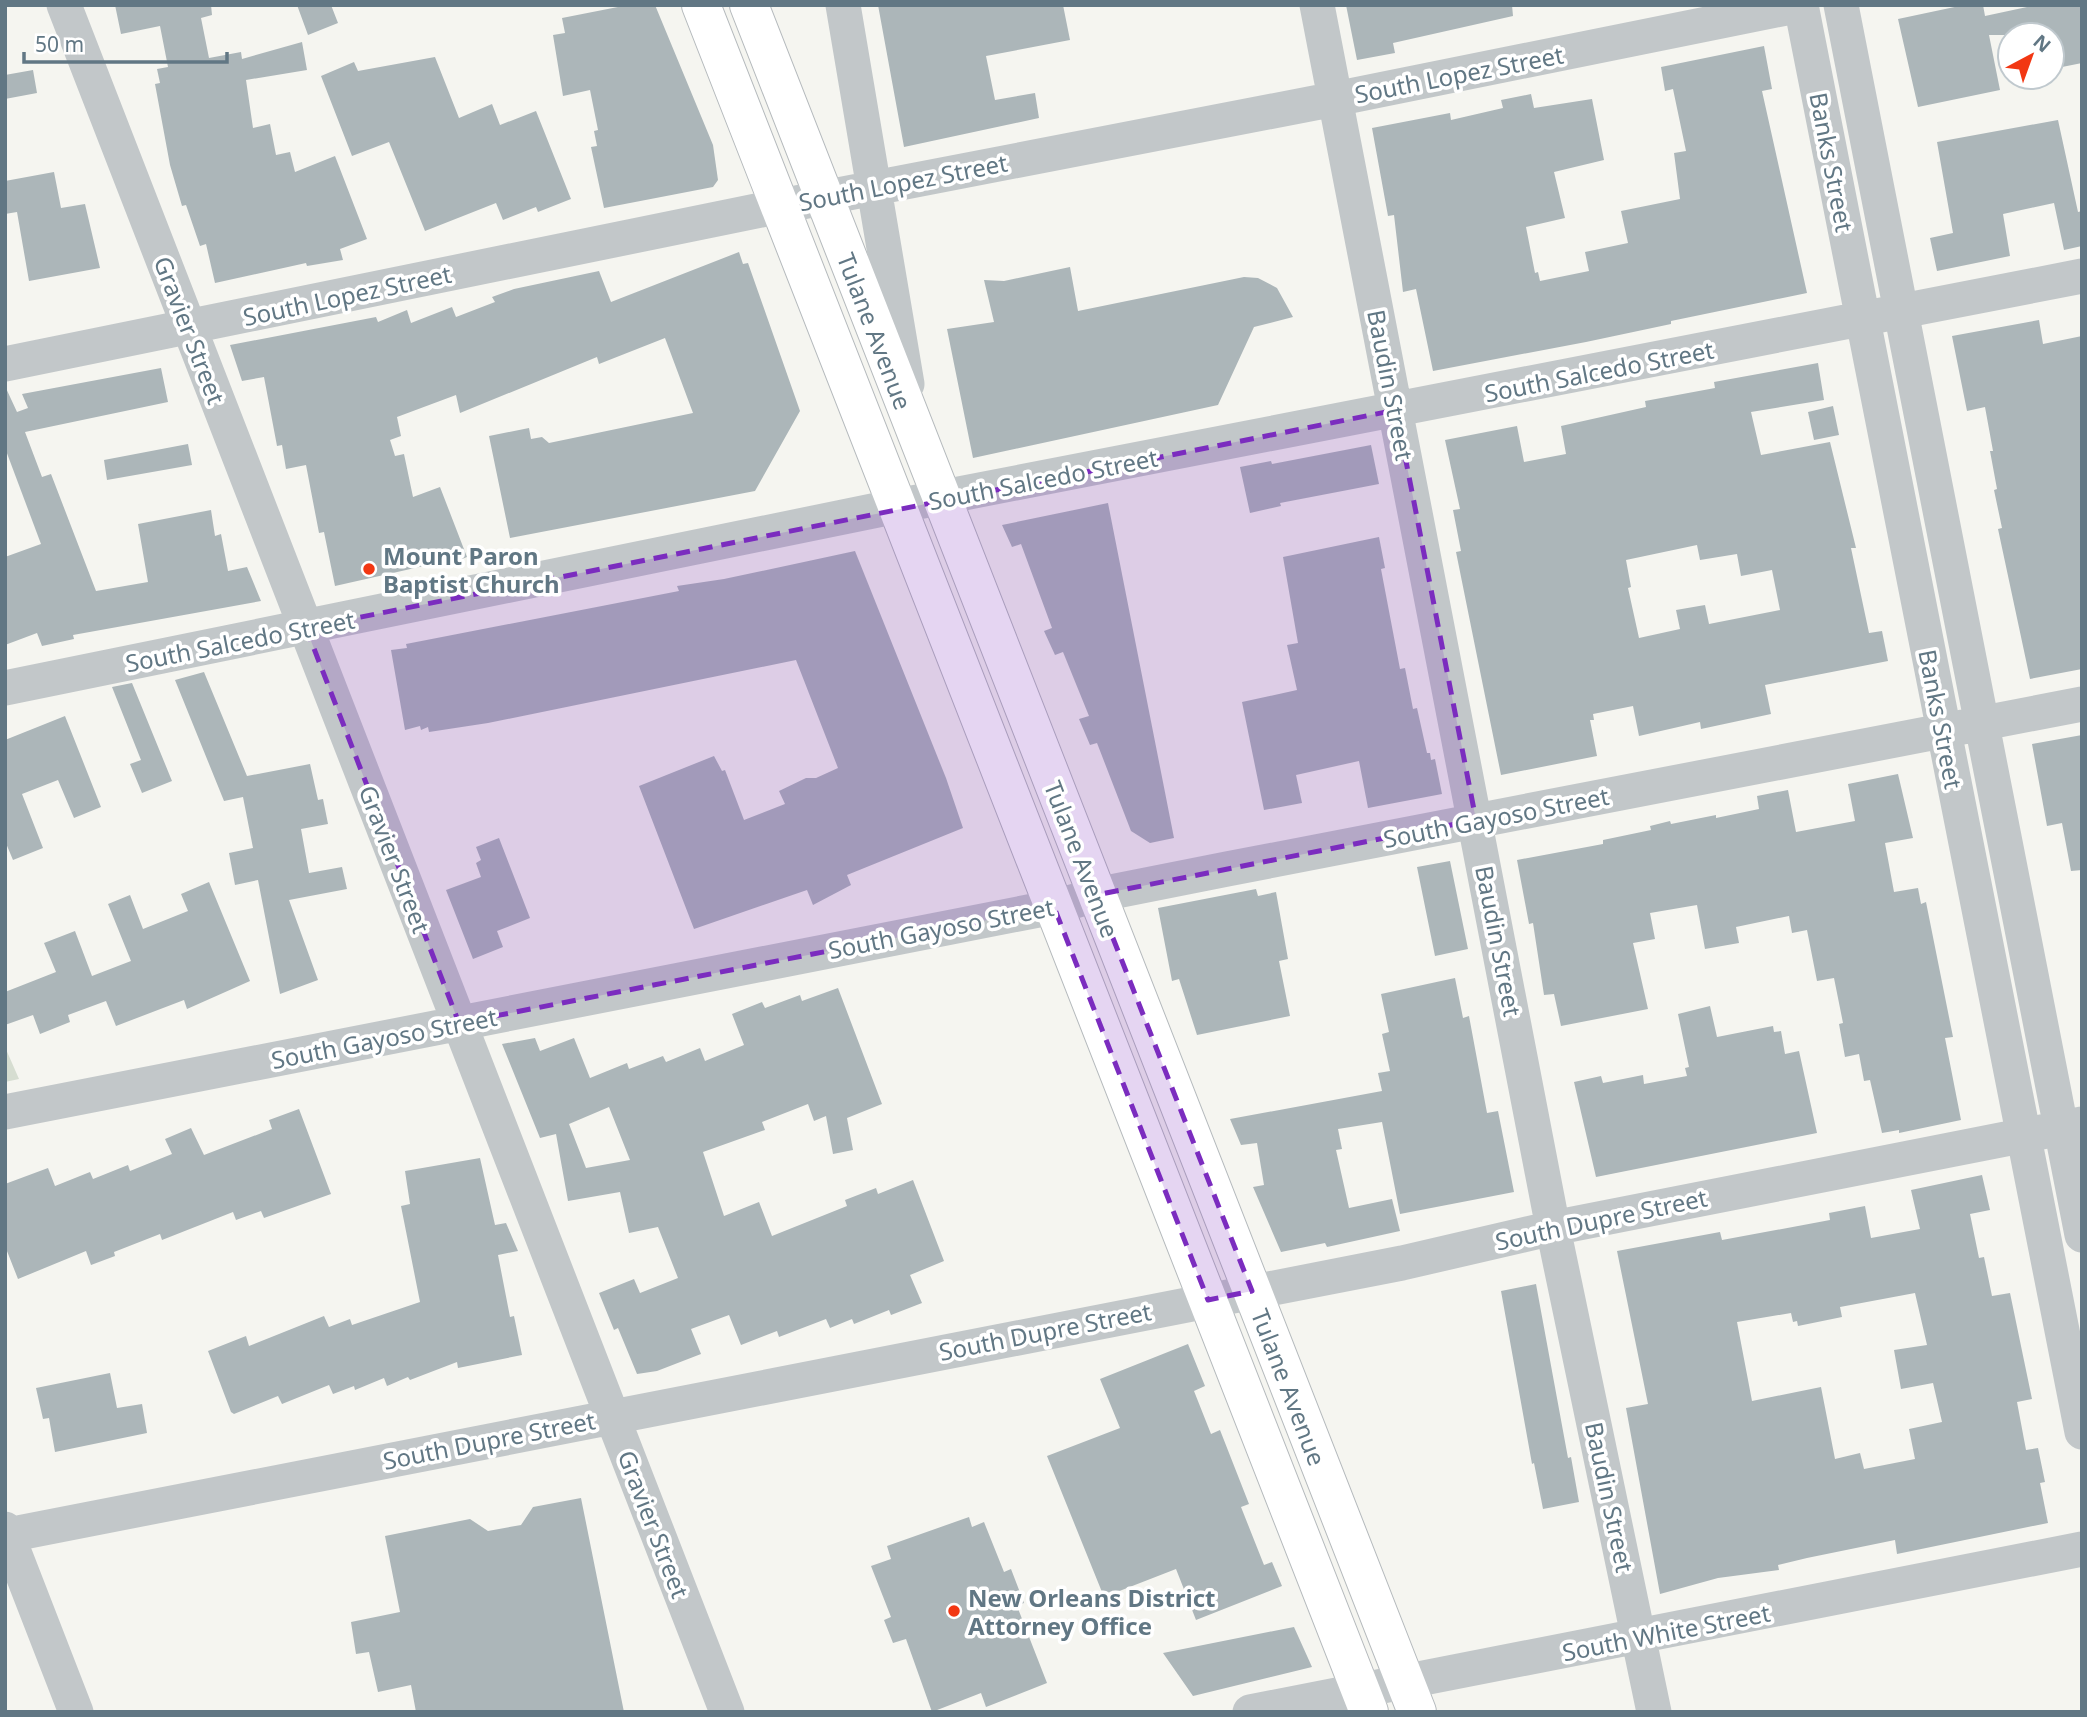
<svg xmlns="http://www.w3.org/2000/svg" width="2087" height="1717" font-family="'Noto Sans',sans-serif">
	<rect width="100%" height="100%" fill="#f5f5f0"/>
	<!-- green -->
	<path fill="#d6ddd1" d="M 5,1047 L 19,1079 L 5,1082 Z"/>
	<!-- building -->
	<path fill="#acb6b9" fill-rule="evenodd" d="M 115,5 L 211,5 L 212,15 L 201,18 L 209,58 L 241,52 L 242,59 L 302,42 L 307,70 L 246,80 L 253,128 L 270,124 L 276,155 L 290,152 L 295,172 L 335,156 L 367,239 L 340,249 L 343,260 L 307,266 L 306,263 L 215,283 L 206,244 L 200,246 L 186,205 L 182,206 L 170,165 L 155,84 L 160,83 L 157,69 L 168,67 L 160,26 L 121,34 Z
		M 297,5 L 331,5 L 338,23 L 308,35 Z
		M 628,5 L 655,5 L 713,145 L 718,180 L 713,187 L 604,208 L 591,147 L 597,146 L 594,131 L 598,130 L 590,90 L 563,96 L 553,35 L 565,33 L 562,18 Z
		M 878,5 L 1063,5 L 1070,40 L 986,56 L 995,100 L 1035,93 L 1039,118 L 904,147 Z
		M 1346,5 L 1512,5 L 1513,16 L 1393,43 L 1395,53 L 1357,60 Z
		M 1964,5 L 1983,5 L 1985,16 L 2036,5 L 2082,5 L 2082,63 L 2052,69 L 2052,35 L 1989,35 L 2000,90 L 1918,107 L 1898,19 Z
		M 1764,46 L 1772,89 L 1762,91 L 1807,293 L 1671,321 L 1671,324 L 1586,342 L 1433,371 L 1416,289 L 1403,292 L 1394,215 L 1388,216 L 1372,128 L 1450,113 L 1451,120 L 1503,108 L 1501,100 L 1531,94 L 1534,108 L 1592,99 L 1604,160 L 1554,172 L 1565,218 L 1526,227 L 1535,273 L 1538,272 L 1540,281 L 1589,271 L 1585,252 L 1628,243 L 1621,211 L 1680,199 L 1674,153 L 1686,151 L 1673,89 L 1665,91 L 1661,67 Z
		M 435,57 L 459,118 L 492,104 L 500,125 L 536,111 L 571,199 L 538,212 L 536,207 L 503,220 L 496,203 L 425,231 L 389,142 L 352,156 L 321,76 L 354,62 L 358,71 Z
		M 33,70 L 37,93 L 5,99 L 5,75 Z
		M 2058,120 L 2078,212 L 2082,211 L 2082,246 L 2064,250 L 2054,203 L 2003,214 L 2010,256 L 1937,271 L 1930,238 L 1953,233 L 1937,142 Z
		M 54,172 L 61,208 L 85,204 L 100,268 L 29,281 L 17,212 L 5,214 L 5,181 Z
		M 739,252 L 743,264 L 748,263 L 800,411 L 755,491 L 510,538 L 489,436 L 529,428 L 531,439 L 542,437 L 549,443 L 693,413 L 665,338 L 599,364 L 597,357 L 460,413 L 456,395 L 397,417 L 401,436 L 390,440 L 395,456 L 404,454 L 413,497 L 440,487 L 467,557 L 447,565 L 446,561 L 335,586 L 324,532 L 319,533 L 306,465 L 286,469 L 282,445 L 277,446 L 264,377 L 242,381 L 230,345 L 376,317 L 378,322 L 407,310 L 411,323 L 452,307 L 456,317 L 495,302 L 492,297 L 514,289 L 599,271 L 611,302 Z
		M 1070,267 L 1078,311 L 1244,277 L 1258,278 L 1277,288 L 1293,317 L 1254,327 L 1218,405 L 973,458 L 947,329 L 994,322 L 984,280 L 1004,281 Z
		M 2039,320 L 2043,344 L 2082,336 L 2082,669 L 2030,679 L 1998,529 L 2002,528 L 1994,490 L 1997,489 L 1990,451 L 1993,451 L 1985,407 L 1967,411 L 1952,336 Z
		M 1818,363 L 1824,400 L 1751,412 L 1761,455 L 1830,442 L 1856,548 L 1851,548 L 1869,633 L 1882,631 L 1888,661 L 1765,685 L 1771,714 L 1701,729 L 1700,722 L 1639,736 L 1633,706 L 1593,714 L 1594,720 L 1590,720 L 1597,756 L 1501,775 L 1456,552 L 1461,551 L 1453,510 L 1460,509 L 1445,440 L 1517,426 L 1524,462 L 1566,454 L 1561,426 L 1646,407 L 1645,401 L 1715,388 L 1714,382 ZM 1697,545 L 1700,560 L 1737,554 L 1741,576 L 1772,570 L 1780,610 L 1709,624 L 1705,605 L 1676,610 L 1680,629 L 1639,638 L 1628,588 L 1631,587 L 1626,560 Z
		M 161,368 L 168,402 L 25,432 L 42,477 L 51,474 L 96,591 L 148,582 L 138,524 L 211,510 L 215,536 L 221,534 L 228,571 L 247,567 L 261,601 L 73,635 L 74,639 L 42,646 L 37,633 L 5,645 L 5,557 L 41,544 L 5,448 L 5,386 L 17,412 L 28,408 L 22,394 Z
		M 1833,406 L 1839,435 L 1814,440 L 1808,412 Z
		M 188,444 L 192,465 L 107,480 L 104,460 Z
		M 1371,445 L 1379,484 L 1280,503 L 1281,506 L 1250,513 L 1240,467 L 1271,461 L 1272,464 Z
		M 1108,503 L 1174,838 L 1150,843 L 1131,831 L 1097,743 L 1090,745 L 1079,719 L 1089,716 L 1063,652 L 1055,655 L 1044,631 L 1052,628 L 1021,544 L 1012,547 L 1002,525 Z
		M 1379,537 L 1385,568 L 1381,569 L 1400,669 L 1405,668 L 1413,709 L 1417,708 L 1427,753 L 1430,753 L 1431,760 L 1435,759 L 1442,794 L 1368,808 L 1359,761 L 1296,775 L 1302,803 L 1264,810 L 1242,702 L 1297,690 L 1287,645 L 1298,643 L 1283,557 Z
		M 855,551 L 946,778 L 963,828 L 847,875 L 851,885 L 813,905 L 807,890 L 694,929 L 639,786 L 714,756 L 722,771 L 725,770 L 744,820 L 785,804 L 779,791 L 806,778 L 816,778 L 838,768 L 796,660 L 488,723 L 429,732 L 428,727 L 421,730 L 420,726 L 405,730 L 391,650 L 407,648 L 406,644 L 679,591 L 677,586 L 724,579 Z
		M 204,672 L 247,776 L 310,764 L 318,800 L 323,799 L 328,824 L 301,829 L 309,873 L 342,867 L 347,889 L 289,900 L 318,980 L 280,994 L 258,880 L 235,885 L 229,853 L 253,848 L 243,797 L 224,801 L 175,680 Z
		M 132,683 L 172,781 L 142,793 L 130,764 L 141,760 L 112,687 Z
		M 65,716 L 101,807 L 74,818 L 58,780 L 22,794 L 43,848 L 13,860 L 5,841 L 5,740 Z
		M 2082,735 L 2082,870 L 2071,871 L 2062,823 L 2047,826 L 2032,744 Z
		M 1898,774 L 1913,838 L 1885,843 L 1894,892 L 1918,888 L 1921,904 L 1926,902 L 1953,1037 L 1945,1038 L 1961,1120 L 1899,1133 L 1899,1130 L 1882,1133 L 1870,1080 L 1864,1081 L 1859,1054 L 1845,1057 L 1839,1024 L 1843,1023 L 1834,978 L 1817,981 L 1807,930 L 1792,933 L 1789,916 L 1736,927 L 1739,943 L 1705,949 L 1697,905 L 1650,913 L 1655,939 L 1633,943 L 1648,1009 L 1561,1026 L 1554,994 L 1544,995 L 1533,923 L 1529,924 L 1517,860 L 1603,844 L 1603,840 L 1651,830 L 1650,826 L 1670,821 L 1671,824 L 1716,815 L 1716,818 L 1759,809 L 1757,796 L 1788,790 L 1796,832 L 1855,821 L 1848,784 Z
		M 499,838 L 530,918 L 497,931 L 503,947 L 473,959 L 446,890 L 481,877 L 476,863 L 481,860 L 476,847 Z
		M 1450,861 L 1468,949 L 1435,956 L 1417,867 Z
		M 209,882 L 250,981 L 187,1009 L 184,1000 L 116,1026 L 106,1001 L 68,1015 L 70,1022 L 40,1034 L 33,1015 L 5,1025 L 5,992 L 56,972 L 44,943 L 75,931 L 92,976 L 131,961 L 108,904 L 130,895 L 143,929 L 188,911 L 181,894 Z
		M 1256,889 L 1258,896 L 1276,892 L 1288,959 L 1279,961 L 1290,1016 L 1197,1035 L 1179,979 L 1172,981 L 1158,908 Z
		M 1455,978 L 1463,1018 L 1469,1016 L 1487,1113 L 1498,1111 L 1514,1192 L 1400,1214 L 1382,1122 L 1338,1129 L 1342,1149 L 1336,1150 L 1349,1208 L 1392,1199 L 1400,1231 L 1327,1247 L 1325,1243 L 1281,1252 L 1253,1187 L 1264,1185 L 1257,1143 L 1241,1145 L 1230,1119 L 1382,1091 L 1378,1073 L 1390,1071 L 1382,1034 L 1389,1032 L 1381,994 Z
		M 838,988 L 882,1104 L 847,1118 L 853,1150 L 833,1154 L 826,1116 L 814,1121 L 808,1104 L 762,1122 L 765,1130 L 703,1152 L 724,1216 L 759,1202 L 772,1236 L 847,1206 L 845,1200 L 876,1188 L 878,1194 L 913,1180 L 944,1261 L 910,1275 L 922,1303 L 891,1315 L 889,1310 L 854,1324 L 852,1319 L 830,1328 L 826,1319 L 779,1337 L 777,1331 L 741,1345 L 729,1315 L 691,1329 L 701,1354 L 657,1371 L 637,1374 L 618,1328 L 614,1330 L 599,1293 L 634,1279 L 640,1293 L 678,1278 L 658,1227 L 629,1233 L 620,1192 L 568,1201 L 556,1134 L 540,1138 L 502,1044 L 535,1038 L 540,1051 L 574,1038 L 590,1078 L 627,1063 L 629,1069 L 663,1056 L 666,1062 L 700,1048 L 705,1061 L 744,1045 L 732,1014 L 762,1002 L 765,1008 L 800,995 L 802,1001 ZM 609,1107 L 630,1160 L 586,1168 L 569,1124 Z
		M 1710,1006 L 1717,1037 L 1773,1026 L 1774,1032 L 1781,1031 L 1785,1054 L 1799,1051 L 1817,1133 L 1596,1177 L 1574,1082 L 1601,1076 L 1603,1083 L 1643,1075 L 1644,1084 L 1687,1076 L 1685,1068 L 1689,1067 L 1678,1014 Z
		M 299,1109 L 331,1194 L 264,1218 L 261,1211 L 236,1220 L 233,1212 L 162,1240 L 160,1234 L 114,1252 L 115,1256 L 91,1265 L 86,1251 L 18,1279 L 5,1246 L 5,1184 L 48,1168 L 55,1186 L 90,1172 L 93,1179 L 128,1165 L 130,1171 L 172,1154 L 165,1139 L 191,1128 L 204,1155 L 272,1129 L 269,1120 Z
		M 480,1158 L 495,1225 L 506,1223 L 518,1251 L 498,1255 L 510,1317 L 514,1316 L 522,1355 L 458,1368 L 457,1362 L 410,1380 L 408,1377 L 387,1386 L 384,1378 L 355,1390 L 354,1386 L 333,1394 L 329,1385 L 282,1404 L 278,1396 L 234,1414 L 231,1412 L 208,1351 L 246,1336 L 249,1346 L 324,1316 L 329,1327 L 350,1319 L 352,1325 L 420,1302 L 401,1206 L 410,1204 L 405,1171 Z
		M 1982,1175 L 1990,1210 L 1970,1214 L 1979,1258 L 1984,1257 L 1992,1296 L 2010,1293 L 2032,1399 L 2017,1402 L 2026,1450 L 2038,1448 L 2045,1482 L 2040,1483 L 2048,1523 L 1897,1554 L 1895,1540 L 1807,1558 L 1778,1565 L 1779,1570 L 1718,1578 L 1660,1594 L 1626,1408 L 1648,1404 L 1617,1251 L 1720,1232 L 1722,1240 L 1830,1220 L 1829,1213 L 1865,1206 L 1871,1238 L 1920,1229 L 1911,1190 ZM 1915,1293 L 1927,1345 L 1894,1350 L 1901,1389 L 1933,1383 L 1942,1422 L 1909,1429 L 1915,1459 L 1864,1469 L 1860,1453 L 1835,1459 L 1821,1387 L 1752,1401 L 1737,1322 L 1791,1313 L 1793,1322 L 1797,1321 L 1798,1326 L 1842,1317 L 1840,1307 Z
		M 1536,1284 L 1568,1458 L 1571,1457 L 1579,1502 L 1543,1509 L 1534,1463 L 1532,1464 L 1501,1291 Z
		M 1188,1344 L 1205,1386 L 1194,1391 L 1211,1434 L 1220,1430 L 1249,1504 L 1241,1507 L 1264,1565 L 1272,1562 L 1282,1586 L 1196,1620 L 1176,1569 L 1104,1597 L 1047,1456 L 1120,1428 L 1100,1379 Z
		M 110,1373 L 117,1408 L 142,1404 L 147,1433 L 55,1452 L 49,1418 L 43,1419 L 36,1388 Z
		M 581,1498 L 624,1712 L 416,1712 L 411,1685 L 378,1692 L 369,1652 L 356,1654 L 351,1622 L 400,1612 L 385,1536 L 470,1519 L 488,1531 L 521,1525 L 533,1507 Z
		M 969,1517 L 972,1527 L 984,1522 L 1004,1572 L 1011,1569 L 1024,1603 L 1017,1606 L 1047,1683 L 986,1707 L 981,1693 L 932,1712 L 906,1639 L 893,1643 L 884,1620 L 891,1617 L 871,1566 L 891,1559 L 887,1546 Z
		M 1294,1627 L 1312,1667 L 1193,1696 L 1163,1653 Z"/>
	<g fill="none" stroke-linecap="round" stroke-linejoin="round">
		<!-- major casing -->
		<g stroke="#b5babd" stroke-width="40">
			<path id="major" d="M 701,5 L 1369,1712
				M 749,5 L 1417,1712"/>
		</g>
		<!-- minor -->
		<path stroke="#c2c7c9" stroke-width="35" d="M 64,5 L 727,1712
			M 843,5 L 907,384
			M 1317,5 L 1553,1228 L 1654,1712
			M 1801,5 L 2082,1432
			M 1841,5 L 2082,1235
			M 5,364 L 781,206 L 1335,99 L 1801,5
			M 5,688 L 897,506 L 2082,276
			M 5,1112 L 1054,907 L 1096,895 L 1227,869 L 2082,704
			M 5,1529 L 76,1712
			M 8,1535 L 1402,1263 L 1553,1228 L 2082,1124
			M 1250,1712 L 2082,1549"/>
		<!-- major -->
		<use href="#major" stroke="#fff" stroke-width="38"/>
	</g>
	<!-- marked area -->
	<path fill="#7b2cbf" fill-opacity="0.2" stroke="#7b2cbf" stroke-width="5" stroke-dasharray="14 9" stroke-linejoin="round" d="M 1396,410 L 1476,820 L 1096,895 L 1252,1291 L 1208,1300 L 1054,907 L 459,1023 L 306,628 Z"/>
	<!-- markers -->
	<g fill="#f23713" stroke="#fff" stroke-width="2.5">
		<circle cx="369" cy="569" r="7"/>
		<circle cx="954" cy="1611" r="7"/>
	</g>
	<g text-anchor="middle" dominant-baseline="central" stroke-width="7" stroke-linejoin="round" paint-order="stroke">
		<!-- street labels -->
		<g font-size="24" fill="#617784" stroke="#fff">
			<text transform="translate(1459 74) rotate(-11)">South Lopez Street</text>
			<text transform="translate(1832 162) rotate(79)">Banks Street</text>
			<text transform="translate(903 182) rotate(-11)">South Lopez Street</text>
			<text transform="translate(347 295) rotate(-12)">South Lopez Street</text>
			<text transform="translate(190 330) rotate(69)">Gravier Street</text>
			<text transform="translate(875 331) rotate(69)">Tulane Avenue</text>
			<text transform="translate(1599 371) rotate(-11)">South Salcedo Street</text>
			<text transform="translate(1391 385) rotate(79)">Baudin Street</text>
			<text transform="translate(1043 479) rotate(-11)">South Salcedo Street</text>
			<text transform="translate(240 641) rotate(-11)">South Salcedo Street</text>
			<text transform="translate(1941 719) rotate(79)">Banks Street</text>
			<text transform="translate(1496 817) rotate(-11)">South Gayoso Street</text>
			<text transform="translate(395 859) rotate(69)">Gravier Street</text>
			<text transform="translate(1082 859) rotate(69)">Tulane Avenue</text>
			<text transform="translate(941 928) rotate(-11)">South Gayoso Street</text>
			<text transform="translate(1499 941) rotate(79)">Baudin Street</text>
			<text transform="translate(384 1038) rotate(-11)">South Gayoso Street</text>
			<text transform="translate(1601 1219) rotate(-12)">South Dupre Street</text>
			<text transform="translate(1045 1331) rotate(-11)">South Dupre Street</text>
			<text transform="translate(1289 1387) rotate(69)">Tulane Avenue</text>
			<text transform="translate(489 1440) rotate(-11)">South Dupre Street</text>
			<text transform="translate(1610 1497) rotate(78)">Baudin Street</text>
			<text transform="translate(654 1524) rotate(69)">Gravier Street</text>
			<text transform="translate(1666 1632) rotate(-11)">South White Street</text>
		</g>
		<!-- poi labels -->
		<g font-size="24" font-weight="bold" fill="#617784" stroke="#fff" text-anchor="start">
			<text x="383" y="555">Mount Paron<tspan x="383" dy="28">Baptist Church</tspan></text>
			<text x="968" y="1597">New Orleans District<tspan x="968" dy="28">Attorney Office</tspan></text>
		</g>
	</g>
	<!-- border -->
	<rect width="2087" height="1717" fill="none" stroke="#617784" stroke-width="14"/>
	<!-- north arrow -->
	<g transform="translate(2031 56) rotate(41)"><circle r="33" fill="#ffffff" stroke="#c0c9ce" stroke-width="2"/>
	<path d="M0-5L12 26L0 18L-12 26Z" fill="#f23713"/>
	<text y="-10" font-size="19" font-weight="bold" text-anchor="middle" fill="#617784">N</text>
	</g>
	<!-- scale -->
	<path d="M24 52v10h203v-10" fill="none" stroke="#617784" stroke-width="3.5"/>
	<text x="35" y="52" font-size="21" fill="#617784" stroke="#ffffff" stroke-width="5" paint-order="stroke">50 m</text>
</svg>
